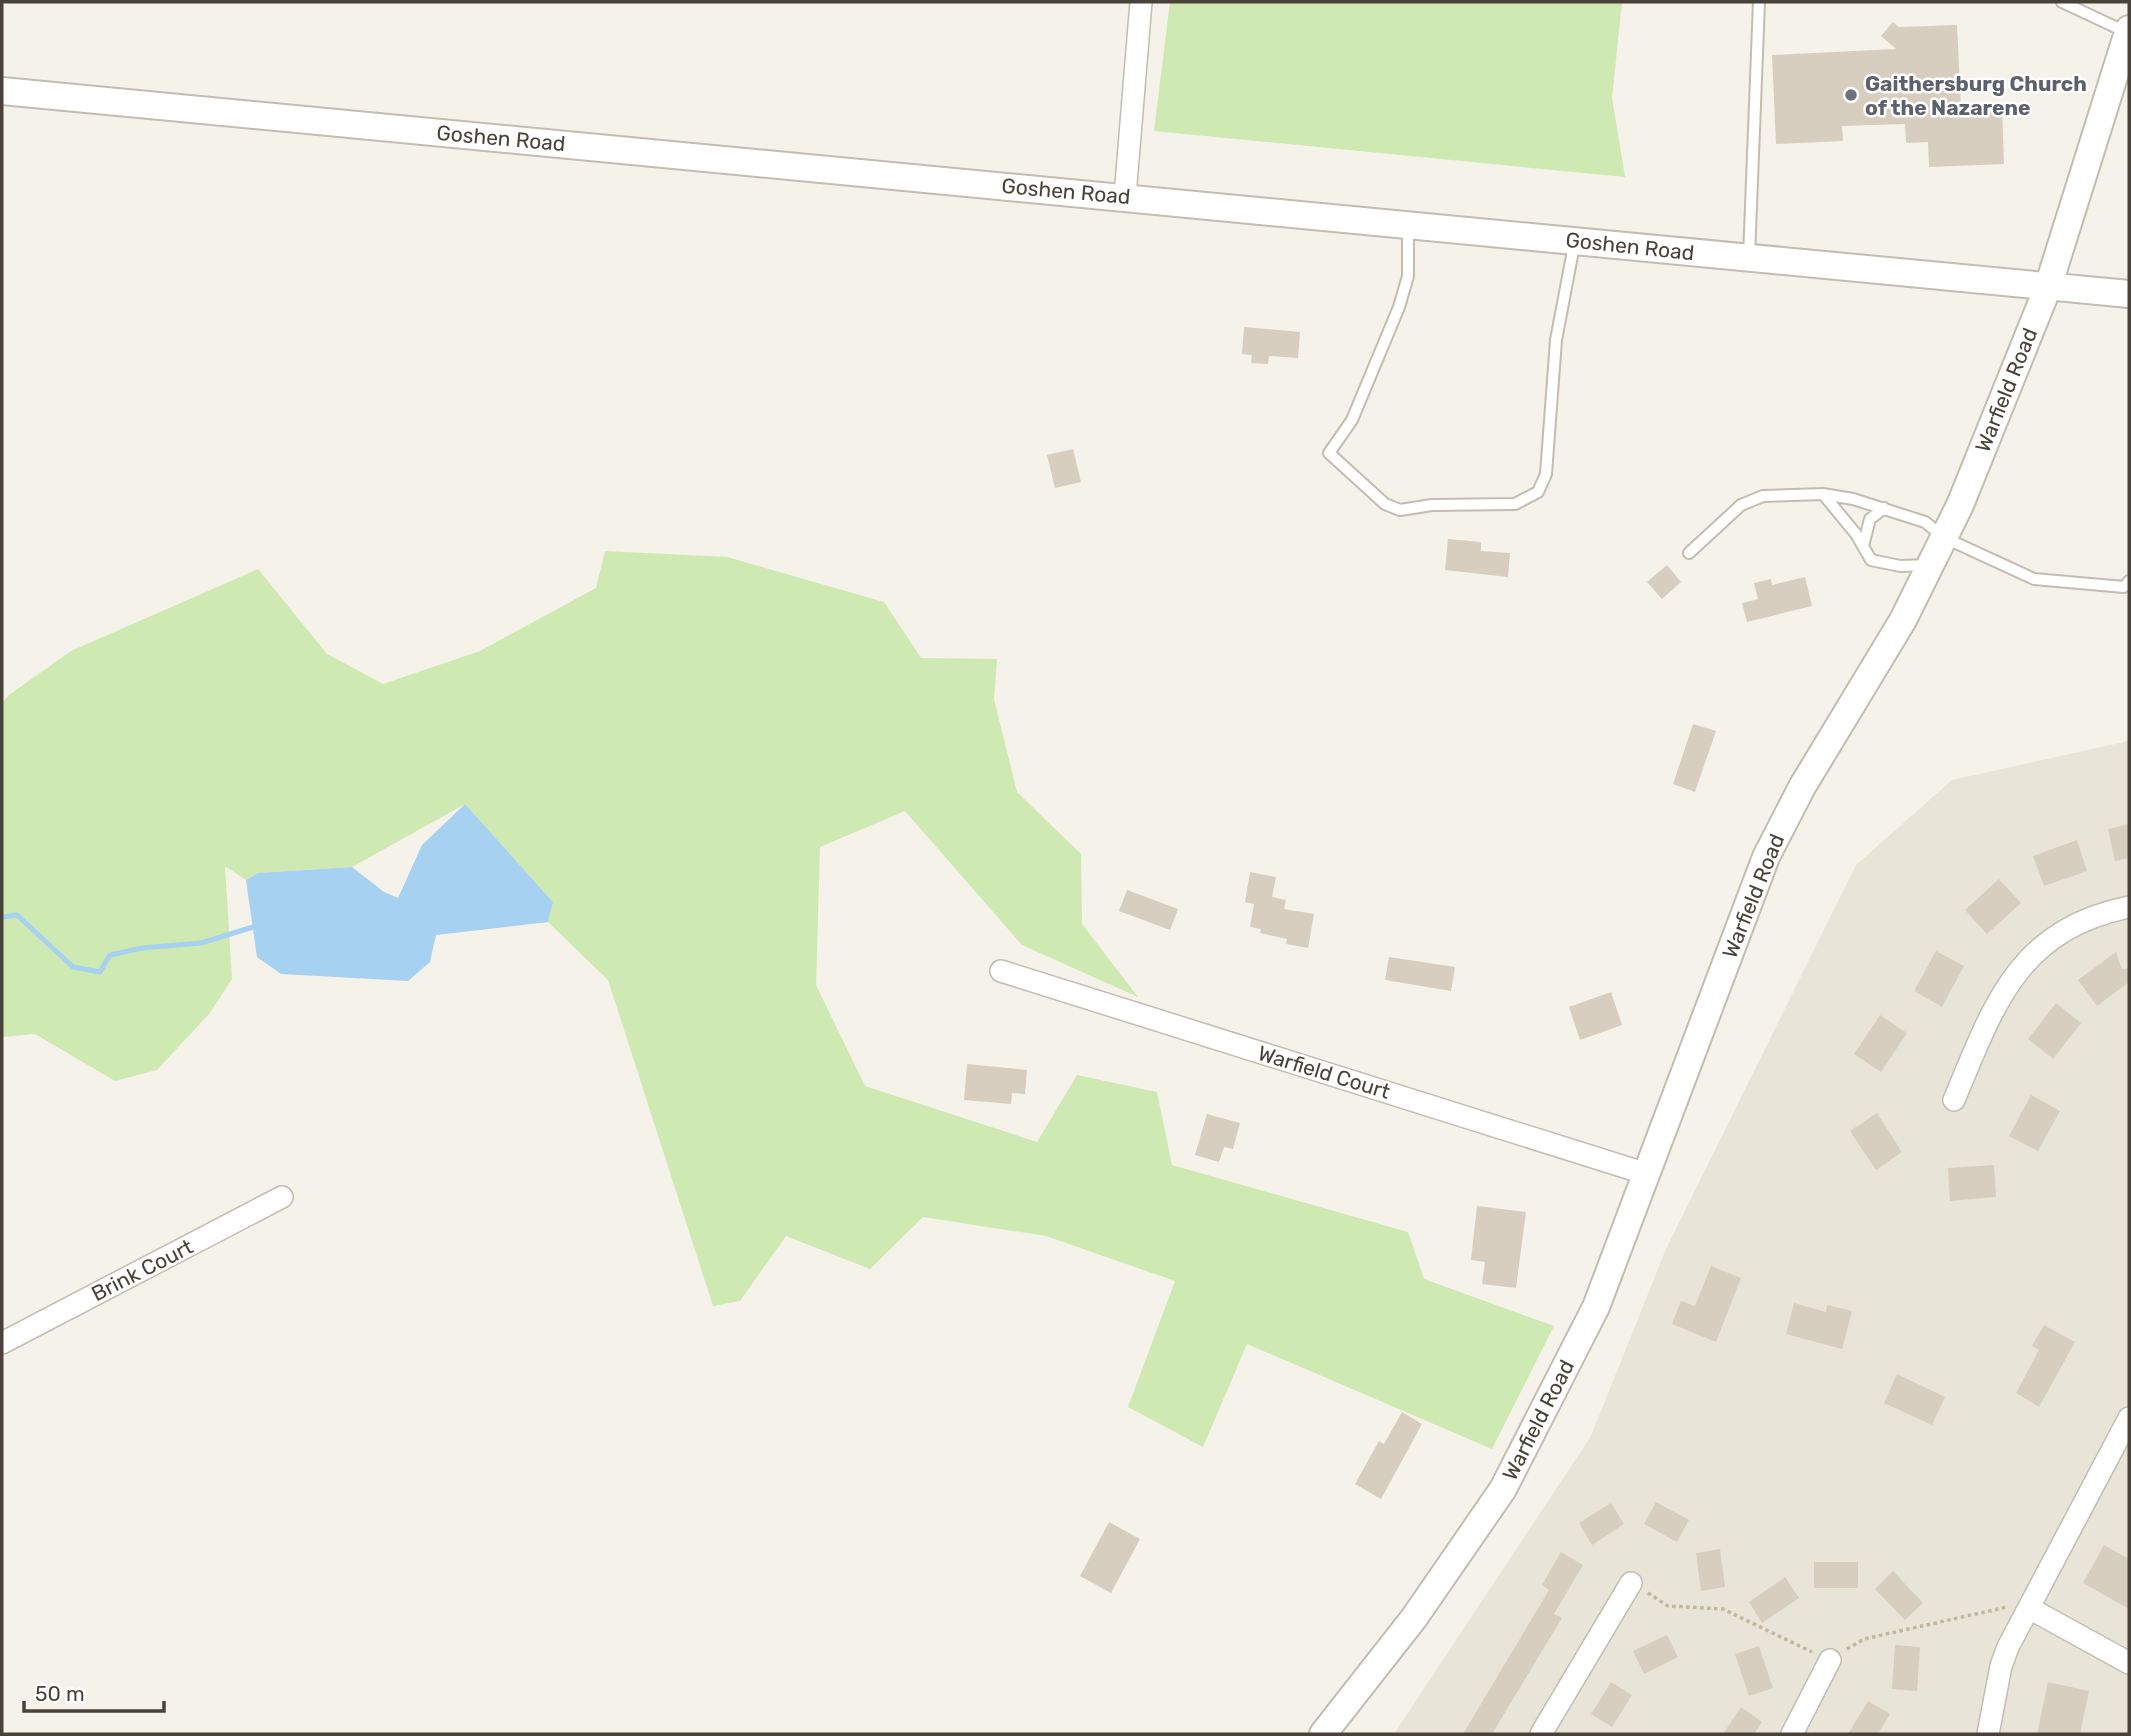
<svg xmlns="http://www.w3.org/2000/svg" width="2131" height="1736" font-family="Rubik,sans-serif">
	<rect width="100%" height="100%" fill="#f5f2ea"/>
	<!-- residential -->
	<path fill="#e9e4d8" d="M 2129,741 L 2129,1734 L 1394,1734 L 1591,1436 L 1666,1249 L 1856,865 L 1952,780 Z"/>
	<!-- green -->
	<path fill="#cfe9b2" d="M 1170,2 L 1622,2 L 1612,98 L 1625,177 L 1154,131 Z
		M 605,551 L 727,557 L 884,602 L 921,658 L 997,659 L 994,699 L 1017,792 L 1081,854 L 1082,924 L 1138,997 L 1022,945 L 905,811 L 820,847 L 816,985 L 865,1086 L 1037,1142 L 1077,1075 L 1157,1092 L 1172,1165 L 1408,1232 L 1424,1279 L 1554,1326 L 1492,1449 L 1247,1344 L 1203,1447 L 1128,1407 L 1175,1281 L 1046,1236 L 923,1217 L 870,1269 L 786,1236 L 740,1301 L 713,1306 L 608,980 L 548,922 L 553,902 L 465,804 L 352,867 L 258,873 L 246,880 L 225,866 L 232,979 L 209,1014 L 157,1070 L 115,1081 L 35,1034 L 2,1037 L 2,703 L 9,695 L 71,651 L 258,569 L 327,654 L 383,684 L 480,651 L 596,588 Z"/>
	<!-- water -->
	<path fill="#a6d1f1" d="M 465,804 L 553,902 L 548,922 L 436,935 L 430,962 L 408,981 L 281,974 L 257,957 L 246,880 L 258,873 L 352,867 L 384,892 L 398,898 L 422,845 Z"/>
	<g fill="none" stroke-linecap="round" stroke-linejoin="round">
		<!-- stream -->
		<path stroke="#a6d1f1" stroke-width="5" d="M 2,917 L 17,915 L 73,967 L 100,972 L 110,955 L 142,948 L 201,943 L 253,927"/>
	</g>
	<!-- building -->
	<path fill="#d7cebf" d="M 1893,22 L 1899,27 L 1957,25 L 1961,108 L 2002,106 L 2004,164 L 1929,167 L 1928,142 L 1906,143 L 1905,124 L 1842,126 L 1843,141 L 1776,144 L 1772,55 L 1896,49 L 1881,36 Z
		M 1244,327 L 1300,332 L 1298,358 L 1269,356 L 1268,364 L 1251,363 L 1252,355 L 1242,354 Z
		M 1073,449 L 1081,482 L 1055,488 L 1047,455 Z
		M 1448,539 L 1481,542 L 1481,551 L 1510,553 L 1508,577 L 1445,570 Z
		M 1667,565 L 1681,582 L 1662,599 L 1647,582 Z
		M 1805,577 L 1812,606 L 1747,622 L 1742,603 L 1758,599 L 1754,583 L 1771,579 L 1772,585 Z
		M 1693,724 L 1716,731 L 1695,792 L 1673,784 Z
		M 2129,824 L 2129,858 L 2115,861 L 2108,829 Z
		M 2077,840 L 2087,871 L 2044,886 L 2033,856 Z
		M 1250,872 L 1276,877 L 1272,897 L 1286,900 L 1284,909 L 1314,914 L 1308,948 L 1286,944 L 1287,939 L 1260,933 L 1261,929 L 1250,927 L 1254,904 L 1245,902 Z
		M 1999,879 L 2021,903 L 1987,934 L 1965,910 Z
		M 1127,890 L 1178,909 L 1170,930 L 1119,911 Z
		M 1936,951 L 1964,966 L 1942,1007 L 1914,991 Z
		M 2116,952 L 2122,969 L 2129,968 L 2129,982 L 2097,1006 L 2078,980 Z
		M 1389,957 L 1455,967 L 1451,991 L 1385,980 Z
		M 1611,992 L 1622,1025 L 1580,1040 L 1569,1007 Z
		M 2056,1003 L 2081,1023 L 2053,1059 L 2028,1039 Z
		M 1880,1015 L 1907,1033 L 1881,1072 L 1854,1054 Z
		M 967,1064 L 1027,1070 L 1025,1094 L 1012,1093 L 1011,1104 L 964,1100 Z
		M 2031,1095 L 2060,1111 L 2038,1151 L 2009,1136 Z
		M 1877,1113 L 1902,1152 L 1876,1170 L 1850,1131 Z
		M 1207,1114 L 1240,1123 L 1233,1149 L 1224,1147 L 1219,1162 L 1195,1155 Z
		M 1994,1165 L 1996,1197 L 1950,1201 L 1948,1168 Z
		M 1477,1206 L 1526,1212 L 1516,1288 L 1482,1284 L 1485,1262 L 1471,1260 Z
		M 1711,1266 L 1741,1278 L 1716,1342 L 1672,1324 L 1681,1301 L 1695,1306 Z
		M 1794,1303 L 1826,1312 L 1827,1305 L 1852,1311 L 1842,1349 L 1786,1334 Z
		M 2044,1325 L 2075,1342 L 2039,1407 L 2016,1393 L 2039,1350 L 2032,1346 Z
		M 1897,1374 L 1945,1397 L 1932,1425 L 1884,1403 Z
		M 1402,1412 L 1422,1424 L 1381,1499 L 1355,1484 L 1379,1441 L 1384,1444 Z
		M 1656,1502 L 1689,1520 L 1677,1542 L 1644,1524 Z
		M 1611,1503 L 1624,1524 L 1592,1545 L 1579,1523 Z
		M 1109,1522 L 1140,1539 L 1111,1593 L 1080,1576 Z
		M 2104,1545 L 2129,1559 L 2129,1609 L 2083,1583 Z
		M 1720,1549 L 1725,1587 L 1701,1591 L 1696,1553 Z
		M 1561,1552 L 1583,1565 L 1554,1614 L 1562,1618 L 1492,1734 L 1463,1734 L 1549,1590 L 1542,1585 Z
		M 1814,1562 L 1858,1562 L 1858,1588 L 1814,1588 Z
		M 1893,1571 L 1923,1603 L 1905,1620 L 1875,1589 Z
		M 1785,1577 L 1799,1598 L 1762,1623 L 1749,1602 Z
		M 1667,1635 L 1678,1657 L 1644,1674 L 1633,1651 Z
		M 1895,1645 L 1920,1647 L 1917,1691 L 1892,1689 Z
		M 1759,1646 L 1773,1688 L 1749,1696 L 1735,1654 Z
		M 1611,1682 L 1632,1695 L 1612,1727 L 1591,1714 Z
		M 2048,1682 L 2089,1691 L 2080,1734 L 2037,1734 Z
		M 1868,1701 L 1890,1714 L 1878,1734 L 1848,1734 Z
		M 1741,1707 L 1762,1722 L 1754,1734 L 1723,1734 Z"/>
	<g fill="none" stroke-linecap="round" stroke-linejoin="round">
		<!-- service casing -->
		<g stroke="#c3bdaf" stroke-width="14">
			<path id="service" d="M 2062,2 L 2126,32
				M 1408,227 L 1408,276 L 1399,307 L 1352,420 L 1329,453 L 1385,504 L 1400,510 L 1432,505 L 1515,504 L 1538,492 L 1546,474 L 1556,340 L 1575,240
				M 1749,257 L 1759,2
				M 1823,494 L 1856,534 L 1871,560 L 1900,566 L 1929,565
				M 1863,546 L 1870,519 L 1884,508
				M 1689,553 L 1741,505 L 1763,496 L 1823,494 L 1853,499 L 1925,522 L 1945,538 L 2034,579 L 2124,587 L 2129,581"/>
		</g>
		<!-- minor casing -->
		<g stroke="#c3bdaf" stroke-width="24">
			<path id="minor" d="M 1125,196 L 1141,2
				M 1001,971 L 1647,1174
				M 1954,1100 C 1994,1005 2017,930 2129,907
				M 2,1343 L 282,1197
				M 2029,1608 L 2129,1663
				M 1541,1734 L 1631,1583
				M 1792,1734 L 1830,1660
				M 1988,1734 L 2001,1666 L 2008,1647 L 2129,1418"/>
		</g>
		<!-- tertiary casing -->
		<g stroke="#c3bdaf" stroke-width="30">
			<path id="tertiary" d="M 2,91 L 2129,294
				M 1323,1734 L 1414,1618 L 1503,1489 L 1596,1307 L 1766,857 L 1802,787 L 1903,620 L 1960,505 L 2048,287 L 2129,29"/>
		</g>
		<!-- path -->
		<path stroke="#c2b69d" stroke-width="3.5" stroke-dasharray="3.5 3.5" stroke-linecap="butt" d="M 1648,1593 L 1668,1606 L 1723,1609 L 1812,1652
			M 1847,1649 L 1864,1639 L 2007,1607"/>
		<!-- service -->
		<use href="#service" stroke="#fff" stroke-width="10"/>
		<!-- minor -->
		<use href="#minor" stroke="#fff" stroke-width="21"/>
		<!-- tertiary -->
		<use href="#tertiary" stroke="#fff" stroke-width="26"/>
	</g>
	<!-- markers -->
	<circle fill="#6b7280" stroke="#fff" stroke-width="2.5" cx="1851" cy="95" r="7"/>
	<g text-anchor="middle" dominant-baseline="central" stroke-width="5" stroke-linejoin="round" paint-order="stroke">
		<!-- worship labels -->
		<g font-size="21" font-weight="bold" fill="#5b616d" stroke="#fff" text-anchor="start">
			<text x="1865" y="83">Gaithersburg Church<tspan x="1865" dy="24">of the Nazarene</tspan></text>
		</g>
		<!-- street labels -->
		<g font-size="21" fill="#494238" stroke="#fff">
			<text transform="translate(501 138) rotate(5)">Goshen Road</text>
			<text transform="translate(1066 191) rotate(5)">Goshen Road</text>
			<text transform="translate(1630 246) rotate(6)">Goshen Road</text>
			<text transform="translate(2006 390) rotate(-68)">Warfield Road</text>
			<text transform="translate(1753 896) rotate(-68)">Warfield Road</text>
			<text transform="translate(1324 1072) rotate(17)">Warfield Court</text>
			<text transform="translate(142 1270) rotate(-27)">Brink Court</text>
			<text transform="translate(1538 1420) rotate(-63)">Warfield Road</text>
		</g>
	</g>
	<!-- border -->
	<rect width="2131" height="1736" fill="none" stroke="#494238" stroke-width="7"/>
	<!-- scale -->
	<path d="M24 1701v10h140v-10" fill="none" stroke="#494238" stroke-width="3.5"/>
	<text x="35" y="1701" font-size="21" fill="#494238" stroke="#ffffff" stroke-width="5" paint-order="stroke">50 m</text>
</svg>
